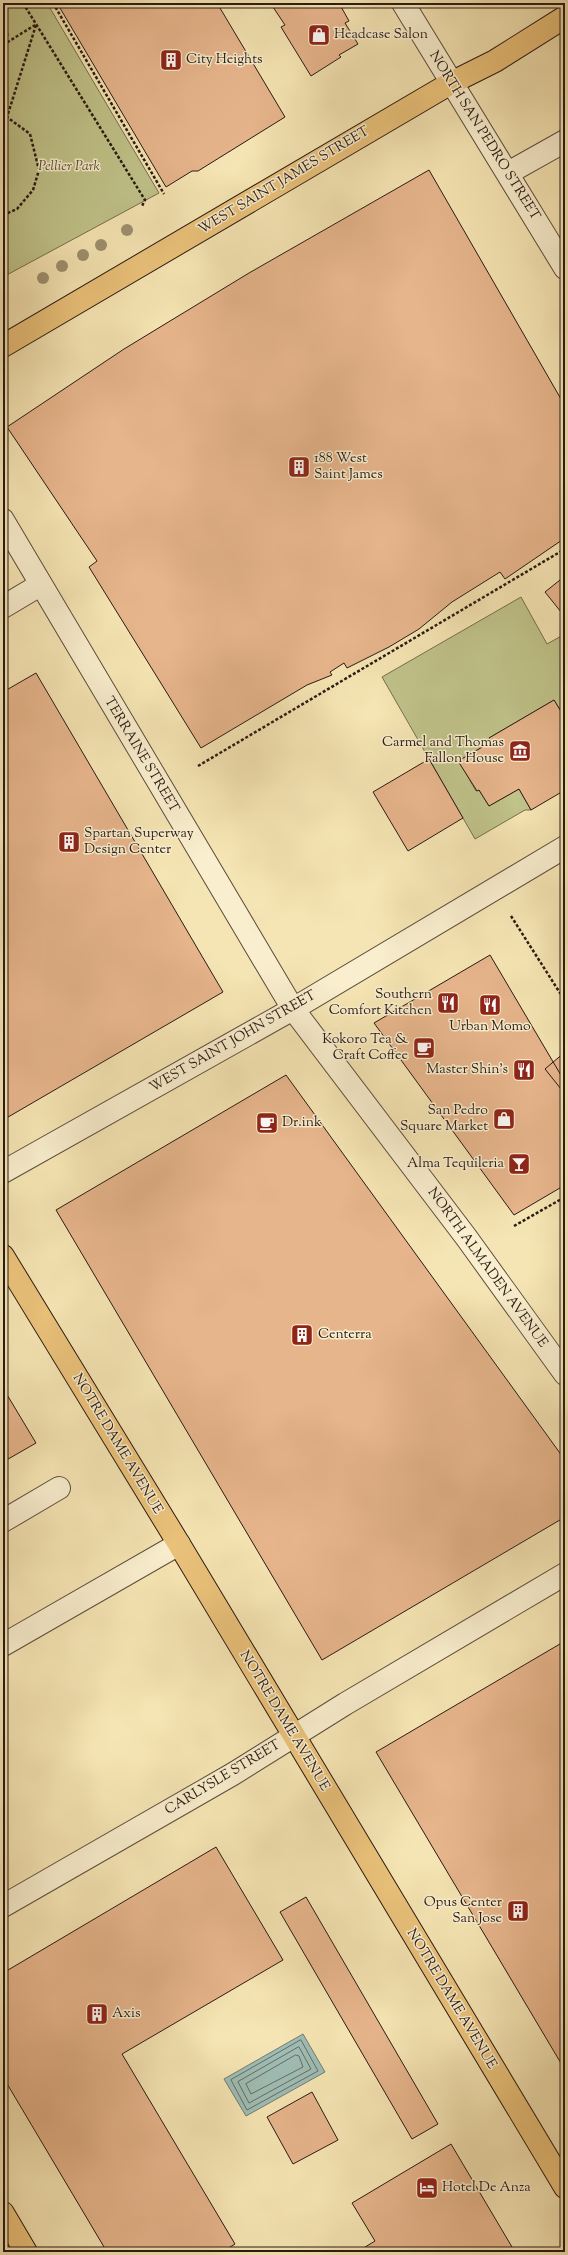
<svg xmlns="http://www.w3.org/2000/svg" width="568" height="2255" font-family="'Sorts Mill Goudy',serif">
	<rect width="100%" height="100%" fill="#f6e5b4"/>
	<filter id="stains"><feTurbulence type="fractalNoise" baseFrequency=".005" numOctaves="4"/><feColorMatrix values="0 0 0 0 .2 0 0 0 0 .09 0 0 0 0 .02 0 0 0 .5 -.17"/></filter>
	<radialGradient id="worn" r=".72"><stop offset=".6" stop-color="#630" stop-opacity="0"/><stop offset="1" stop-color="#630" stop-opacity=".3"/></radialGradient>
	<!-- green -->
	<path fill="#c0c38a" stroke="#746e4f" d="M 3,3 L 47,3 L 159,193 L 3,277 L 3,39 L 9,35 L 3,24 Z
		M 521,597 L 547,644 L 565,634 L 565,718 L 554,700 L 489,738 L 491,742 L 459,761 L 476,791 L 479,790 L 489,806 L 519,789 L 531,810 L 525,810 L 475,839 L 382,677 Z"/>
	<!-- water -->
	<path fill="#9fbdb5" stroke="#6f7c75" d="M 303,2034 L 325,2072 L 246,2116 L 224,2079 Z"/>
	<g fill="none" stroke-linecap="round" stroke-linejoin="round">
		<!-- shore -->
		<path stroke="#646c64" stroke-width="1" d="M 301,2040 L 318,2071 L 247,2110 L 231,2080 Z
			M 299,2047 L 311,2069 L 249,2103 L 238,2082 Z
			M 296,2055 L 299,2056 L 303,2067 L 251,2094 L 246,2084 Z"/>
	</g>
	<!-- building -->
	<path fill="#e7b58c" stroke="#281a14" d="M 57,3 L 217,3 L 285,117 L 198,171 L 192,171 L 166,187 Z
		M 279,3 L 339,3 L 349,21 L 345,23 L 358,44 L 339,55 L 341,57 L 311,76 L 281,27 L 285,25 L 273,7 Z
		M 429,170 L 565,406 L 565,538 L 505,579 L 500,572 L 452,602 L 419,629 L 389,647 L 347,668 L 344,663 L 330,672 L 332,675 L 307,685 L 201,748 L 89,567 L 97,561 L 7,427 L 124,349 L 249,273 Z
		M 565,576 L 565,617 L 545,592 Z
		M 36,673 L 223,992 L 3,1120 L 3,692 Z
		M 554,700 L 565,718 L 565,790 L 531,810 L 519,789 L 489,806 L 479,790 L 477,791 L 458,761 L 491,742 L 489,738 Z
		M 429,759 L 463,818 L 408,851 L 373,792 Z
		M 490,955 L 565,1082 L 565,1185 L 514,1215 L 374,1023 Z
		M 565,1052 L 565,1094 L 545,1069 Z
		M 286,1075 L 565,1460 L 565,1517 L 322,1660 L 56,1210 Z
		M 3,1388 L 36,1443 L 3,1462 Z
		M 565,1641 L 565,2070 L 376,1752 Z
		M 216,1847 L 283,1960 L 122,2054 L 235,2244 L 222,2252 L 107,2252 L 3,2077 L 3,1973 Z
		M 306,1897 L 438,2124 L 412,2139 L 280,1912 Z
		M 312,2092 L 338,2140 L 293,2164 L 267,2117 Z
		M 451,2144 L 515,2252 L 357,2252 L 375,2241 L 352,2203 Z"/>
	<g fill="none" stroke-linecap="round" stroke-linejoin="round">
		<!-- minor casing -->
		<g stroke="#5c4d3c" stroke-width="24">
			<path id="minor" d="M 403,3 L 565,268
				M 508,173 L 565,141
				M 3,520 L 293,1009 L 466,1237 L 565,1374
				M 3,607 L 40,585
				M 3,1172 L 293,1009 L 565,847
				M 3,1521 L 59,1488
				M 3,1645 L 179,1544
				M 3,1906 L 233,1774 L 345,1704 L 565,1574"/>
		</g>
		<!-- major casing -->
		<g stroke="#281a14" stroke-width="24">
			<path id="major" d="M 3,346 L 451,83 L 495,61 L 565,17
				M 3,1256 L 179,1544 L 565,2187
				M 3,2213 L 26,2252"/>
		</g>
		<!-- path -->
		<path stroke="#281a14" stroke-width="2.5" stroke-dasharray="3 2" stroke-linecap="butt" d="M 23,3 L 145,200 L 142,206
			M 53,3 L 164,194
			M 3,45 L 35,25
			M 3,119 L 7,117
			M 3,215 L 17,209 L 33,190 L 39,170 L 30,134 L 7,117 L 36,25
			M 198,766 L 565,549
			M 511,916 L 560,993 L 565,996
			M 514,1226 L 565,1197"/>
		<!-- minor -->
		<use href="#minor" stroke="#f9eece" stroke-width="22"/>
		<!-- major -->
		<use href="#major" stroke="#ebc27a" stroke-width="22"/>
	</g>
	<!-- trees -->
	<g fill="#9e916f">
		<circle cx="127" cy="230" r="6"/>
		<circle cx="101" cy="245" r="6"/>
		<circle cx="83" cy="255" r="6"/>
		<circle cx="62" cy="266" r="6"/>
		<circle cx="43" cy="278" r="6"/>
	</g>
	<!-- icons -->
	<defs>
		<g id="shop-square" transform="scale(1.15)"><rect x="-9" y="-9" width="18" height="18" rx="4" fill="#8f2418" stroke="#f9eece"/><path d="M-5-2.5h2.3a2.7 3.5 0 0 1 5.4 0H5L5.5 6h-11ZM-1.5-2.5h3a1.5 2.3 0 0 0-3 0Z" fill="#fff"/></g>
		<g id="building-square" transform="scale(1.15)"><rect x="-9" y="-9" width="18" height="18" rx="4" fill="#8f2418" stroke="#f9eece"/><path d="M-4-6H4V6H1V3H-1V6H-4ZM-2.5-4.3h1.7v1.8h-1.7ZM.8-4.3h1.7v1.8H.8ZM-2.5-1h1.7V.8h-1.7ZM.8-1h1.7V.8H.8Z" fill="#fff"/></g>
		<g id="museum-square" transform="scale(1.15)"><rect x="-9" y="-9" width="18" height="18" rx="4" fill="#8f2418" stroke="#f9eece"/><path d="M0-6L6-3V-2H-6V-3ZM-5-1h2V3h-2ZM-1-1h2V3h-2ZM3-1h2V3H3ZM-6 4H6V6H-6Z" fill="#fff"/></g>
		<g id="restaurant-square" transform="scale(1.15)"><rect x="-9" y="-9" width="18" height="18" rx="4" fill="#8f2418" stroke="#f9eece"/><path d="M-5-6h1v4h1v-4h1v4h1v-4h1v5L-1.5 .5V6h-2V.5L-5-1ZM5-6V6H3V1.5H1.5Q1.5-4 5-6Z" fill="#fff"/></g>
		<g id="cafe-square" transform="scale(1.15)"><rect x="-9" y="-9" width="18" height="18" rx="4" fill="#8f2418" stroke="#f9eece"/><path d="M-5.5-4.5H6V0H3Q3 3.5 0 3.5H-2.5Q-5.5 3.5-5.5 0ZM3-3.2v2h1.7v-2ZM-6 4.5H4V6H-6Z" fill="#fff"/></g>
		<g id="bar-square" transform="scale(1.15)"><rect x="-9" y="-9" width="18" height="18" rx="4" fill="#8f2418" stroke="#f9eece"/><path d="M-6-5H6L.8 .8V4.5H3.5V6h-7V4.5H-.8V.8Z" fill="#fff"/></g>
		<g id="hotel-square" transform="scale(1.15)"><rect x="-9" y="-9" width="18" height="18" rx="4" fill="#8f2418" stroke="#f9eece"/><path d="M-6-4.5h1.5V1H6V5H4.5V3h-9V5H-6ZM-4 0a1.8 1.8 0 1 1 3.6 0ZM.5 0V-2.5h3Q6-2.5 6 0Z" fill="#fff"/></g>
	</defs>
	<g fill-rule="evenodd">
		<use href="#shop-square" x="319" y="35"/>
		<use href="#building-square" x="171" y="60"/>
		<use href="#building-square" x="299" y="467"/>
		<use href="#museum-square" x="520" y="751"/>
		<use href="#building-square" x="69" y="842"/>
		<use href="#restaurant-square" x="448" y="1003"/>
		<use href="#restaurant-square" x="490" y="1005"/>
		<use href="#cafe-square" x="424" y="1048"/>
		<use href="#restaurant-square" x="524" y="1070"/>
		<use href="#shop-square" x="504" y="1119"/>
		<use href="#cafe-square" x="267" y="1123"/>
		<use href="#bar-square" x="519" y="1164"/>
		<use href="#building-square" x="302" y="1335"/>
		<use href="#building-square" x="518" y="1911"/>
		<use href="#building-square" x="97" y="2014"/>
		<use href="#hotel-square" x="427" y="2188"/>
	</g>
	<g text-anchor="middle" dominant-baseline="central" stroke-width="3" stroke-linejoin="round" paint-order="stroke">
		<!-- poi labels -->
		<g font-size="14" fill="#281a14" stroke="#f9eece" text-anchor="start">
			<text x="334" y="35">Headcase Salon</text>
			<text x="186" y="60">City Heights</text>
			<text x="314" y="459">188 West<tspan x="314" dy="16">Saint James</tspan></text>
			<text x="504" y="743" text-anchor="end">Carmel and Thomas<tspan x="504" dy="16">Fallon House</tspan></text>
			<text x="84" y="834">Spartan Superway<tspan x="84" dy="16">Design Center</tspan></text>
			<text x="432" y="995" text-anchor="end">Southern<tspan x="432" dy="16">Comfort Kitchen</tspan></text>
			<text x="490" y="1027" text-anchor="middle">Urban Momo</text>
			<text x="408" y="1040" text-anchor="end">Kokoro Tea &amp;<tspan x="408" dy="16">Craft Coffee</tspan></text>
			<text x="508" y="1070" text-anchor="end">Master Shin's</text>
			<text x="488" y="1111" text-anchor="end">San Pedro<tspan x="488" dy="16">Square Market</tspan></text>
			<text x="282" y="1123">Dr.ink</text>
			<text x="504" y="1164" text-anchor="end">Alma Tequileria</text>
			<text x="318" y="1335">Centerra</text>
			<text x="502" y="1903" text-anchor="end">Opus Center<tspan x="502" dy="16">San Jose</tspan></text>
			<text x="112" y="2014">Axis</text>
			<text x="442" y="2188">Hotel De Anza</text>
		</g>
		<!-- street labels -->
		<g font-size="14" fill="#281a14" stroke="#f9eece">
			<text transform="translate(484 136) rotate(58)">NORTH SAN PEDRO STREET</text>
			<text transform="translate(284 181) rotate(-31)">WEST SAINT JAMES STREET</text>
			<text transform="translate(141 755) rotate(59)">TERRAINE STREET</text>
			<text transform="translate(233 1042) rotate(-30)">WEST SAINT JOHN STREET</text>
			<text transform="translate(487 1268) rotate(54)">NORTH ALMADEN AVENUE</text>
			<text transform="translate(117 1444) rotate(59)">NOTRE DAME AVENUE</text>
			<text transform="translate(284 1721) rotate(59)">NOTRE DAME AVENUE</text>
			<text transform="translate(223 1778) rotate(-31)">CARLYSLE STREET</text>
			<text transform="translate(451 1999) rotate(59)">NOTRE DAME AVENUE</text>
		</g>
		<!-- park labels -->
		<g font-size="14" font-style="italic" fill="#564d37" stroke="#f9eece">
			<text x="69" y="167">Pellier Park</text>
		</g>
	</g>
	<!-- margin -->
	<rect width="568" height="2255" fill="none" stroke="#f6e5b4" stroke-width="16"/>
	<rect x="4" y="4" width="560" height="2247" fill="none" stroke="#281a14" stroke-width="2"/>
	<rect x="8" y="8" width="552" height="2239" fill="none" stroke="#281a14"/>
	<rect width="100%" height="100%" filter="url(#stains)"/>
	<rect width="100%" height="100%" fill="url(#worn)"/>
</svg>
